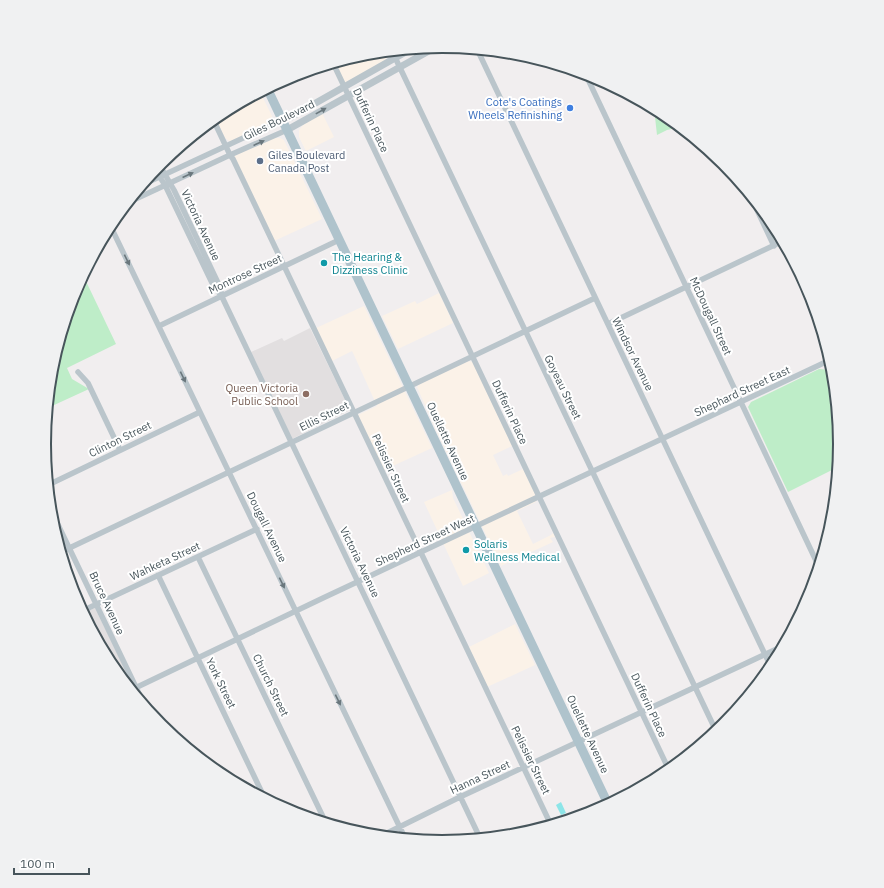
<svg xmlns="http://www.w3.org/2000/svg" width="884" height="888" font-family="'IBM Plex Sans',sans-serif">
	<rect width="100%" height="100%" fill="#f1eeef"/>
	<!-- commercial -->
	<path fill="#fbf2e8" d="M 386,52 L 387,55 L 385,61 L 341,85 L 330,64 L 365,54 Z
		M 260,92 L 272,116 L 271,120 L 268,124 L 233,141 L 229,141 L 225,138 L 215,118 L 221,113 Z
		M 322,113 L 334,137 L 306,151 L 299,137 L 299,130 L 303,125 Z
		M 274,138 L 280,138 L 284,140 L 322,219 L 274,241 L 234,156 Z
		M 439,293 L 453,323 L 398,349 L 382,316 L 415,301 L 417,304 Z
		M 364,306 L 432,448 L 384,470 L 358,415 L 377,406 L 354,355 L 352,351 L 332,361 L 316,328 Z
		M 467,361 L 473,362 L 512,446 L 493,455 L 503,476 L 507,474 L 508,476 L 523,469 L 535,494 L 536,502 L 517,511 L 533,544 L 551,535 L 553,533 L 555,537 L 550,538 L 553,542 L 501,566 L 435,428 L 417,387 L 421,382 Z
		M 452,490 L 453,498 L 489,573 L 463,586 L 424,502 Z
		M 515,624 L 535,665 L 487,687 L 469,647 Z"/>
	<!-- education -->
	<path fill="#e2dfe0" d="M 310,328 L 350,410 L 292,439 L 251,352 L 282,338 L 284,341 Z
		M 95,608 L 133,686 L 130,688 L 111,665 L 83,613 Z"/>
	<!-- green -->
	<path fill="#beedc8" d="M 654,108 L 663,113 L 680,127 L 667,130 L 657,135 Z
		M 750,195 L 773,223 L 780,236 L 771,240 Z
		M 83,275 L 116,344 L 67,368 L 72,379 L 89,389 L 52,406 L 48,399 L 52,366 L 74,291 Z
		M 819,369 C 828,369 830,372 834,380 L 840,444 L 838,467 L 788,492 L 748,407 L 751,402 Z
		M 95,624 L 98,632 L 101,636 L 97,640 L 91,627 L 91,625 Z"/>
	<!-- water -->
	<path fill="#8de5e8" d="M 561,802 L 566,813 L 561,815 L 556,805 Z"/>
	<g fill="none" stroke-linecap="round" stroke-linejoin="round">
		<!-- minor -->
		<path stroke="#bac5cb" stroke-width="5.5" d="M 477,49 L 771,667
			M 392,51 L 716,731
			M 333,63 L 669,770
			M 585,73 L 819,567
			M 213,119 L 230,155 L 233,159 L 551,825
			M 159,164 L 174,190 L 219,285 L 223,299 L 480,838
			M 155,170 L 165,185 L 214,287 L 220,294
			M 142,185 L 282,120
			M 749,193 L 774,246
			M 127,203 L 230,155 L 287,130
			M 110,225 L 405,838
			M 608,324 L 783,241
			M 159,326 L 339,240
			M 828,361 L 833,370
			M 78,372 L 88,383 L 120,450
			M 48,485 L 200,412
			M 50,508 L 145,706
			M 61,552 L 595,298
			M 198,557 L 326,823
			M 158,575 L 265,799
			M 82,611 L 257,529
			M 131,690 L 323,598 L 830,360
			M 381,836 L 460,797 L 783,646"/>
		<!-- tertiary -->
		<path stroke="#bac5cb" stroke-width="7" d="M 282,120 L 291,117 L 411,49
			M 287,130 L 436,47"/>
		<!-- primary -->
		<path stroke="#afc3cc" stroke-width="9" d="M 267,88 L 608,804"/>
	</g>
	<!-- one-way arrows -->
	<defs><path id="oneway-solid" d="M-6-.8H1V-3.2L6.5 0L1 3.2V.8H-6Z"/></defs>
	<g fill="#6a777d">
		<use href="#oneway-solid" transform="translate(321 111) rotate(-29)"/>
		<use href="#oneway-solid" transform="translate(259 143) rotate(-24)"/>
		<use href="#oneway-solid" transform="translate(188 175) rotate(-25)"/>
		<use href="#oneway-solid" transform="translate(127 260) rotate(64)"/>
		<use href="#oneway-solid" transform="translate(183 377) rotate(64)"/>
		<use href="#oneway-solid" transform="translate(282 583) rotate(64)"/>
		<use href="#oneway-solid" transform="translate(338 700) rotate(64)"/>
	</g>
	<!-- markers -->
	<circle fill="#3f7fe0" stroke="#fff" stroke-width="1.5" cx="570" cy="108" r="4"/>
	<circle fill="#5c6f8a" stroke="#fff" stroke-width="1.5" cx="260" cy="161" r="4"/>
	<g fill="#0f9aa8" stroke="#fff" stroke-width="1.5">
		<circle cx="324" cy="263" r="4"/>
		<circle cx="466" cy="550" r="4"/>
	</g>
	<circle fill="#8d6e63" stroke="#fff" stroke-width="1.5" cx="306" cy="394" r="4"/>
	<g text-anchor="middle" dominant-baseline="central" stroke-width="4" stroke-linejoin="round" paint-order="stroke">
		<!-- shop labels -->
		<g font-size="11" fill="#366cbe" stroke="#fff" text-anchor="end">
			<text x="562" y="102">Cote's Coatings<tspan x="562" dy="13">Wheels Refinishing</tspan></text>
		</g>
		<!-- street labels -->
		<g font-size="11" fill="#47555b" stroke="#fff">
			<text transform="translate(279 120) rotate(-26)">Giles Boulevard</text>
			<text transform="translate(371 120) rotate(65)">Dufferin Place</text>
			<text transform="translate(201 225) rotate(65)">Victoria Avenue</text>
			<text transform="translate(245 274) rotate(-25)">Montrose Street</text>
			<text transform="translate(711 316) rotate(65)">McDougall Street</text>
			<text transform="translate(633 354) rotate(64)">Windsor Avenue</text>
			<text transform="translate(563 387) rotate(64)">Goyeau Street</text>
			<text transform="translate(742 391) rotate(-25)">Shephard Street East</text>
			<text transform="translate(510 412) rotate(65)">Dufferin Place</text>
			<text transform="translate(324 416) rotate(-26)">Ellis Street</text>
			<text transform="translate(120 439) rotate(-26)">Clinton Street</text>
			<text transform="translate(448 441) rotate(65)">Ouellette Avenue</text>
			<text transform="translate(391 468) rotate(65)">Pelissier Street</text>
			<text transform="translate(267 527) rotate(64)">Dougall Avenue</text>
			<text transform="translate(425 540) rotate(-25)">Shepherd Street West</text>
			<text transform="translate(165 561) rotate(-25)">Wahketa Street</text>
			<text transform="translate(360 562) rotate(64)">Victoria Avenue</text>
			<text transform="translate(107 603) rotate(65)">Bruce Avenue</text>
			<text transform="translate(221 683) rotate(64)">York Street</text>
			<text transform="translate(271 685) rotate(64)">Church Street</text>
			<text transform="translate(649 705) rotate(65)">Dufferin Place</text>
			<text transform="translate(588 734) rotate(65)">Ouellette Avenue</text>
			<text transform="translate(531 760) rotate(64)">Pelissier Street</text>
			<text transform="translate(480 777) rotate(-25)">Hanna Street</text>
		</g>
		<!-- service labels -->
		<g font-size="11" fill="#4e5e75" stroke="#fff" text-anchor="start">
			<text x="268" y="155">Giles Boulevard<tspan x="268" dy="13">Canada Post</tspan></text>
		</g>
		<!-- culture labels -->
		<g font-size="11" fill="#0d838f" stroke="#fff" text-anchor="start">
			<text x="332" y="257">The Hearing &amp;<tspan x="332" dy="13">Dizziness Clinic</tspan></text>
			<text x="474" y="544">Solaris<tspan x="474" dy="13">Wellness Medical</tspan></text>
		</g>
		<!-- education labels -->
		<g font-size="11" fill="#785e54" stroke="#fff" text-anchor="end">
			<text x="298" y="388">Queen Victoria<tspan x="298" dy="13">Public School</tspan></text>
		</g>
	</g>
	<!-- crop -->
	<path d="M0 0H884V888H0ZM51 444a391 391 0 1 1 782 0a391 391 0 1 1-782 0Z" fill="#f0f1f2" fill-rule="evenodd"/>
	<path fill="none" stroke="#47555b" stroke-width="2" d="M51 444a391 391 0 1 1 782 0a391 391 0 1 1-782 0Z"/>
	<!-- scale -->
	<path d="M14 868v6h75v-6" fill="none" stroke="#47555b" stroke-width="2"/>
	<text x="20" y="868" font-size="12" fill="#47555b" stroke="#ffffff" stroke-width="3" paint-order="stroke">100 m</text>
</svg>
